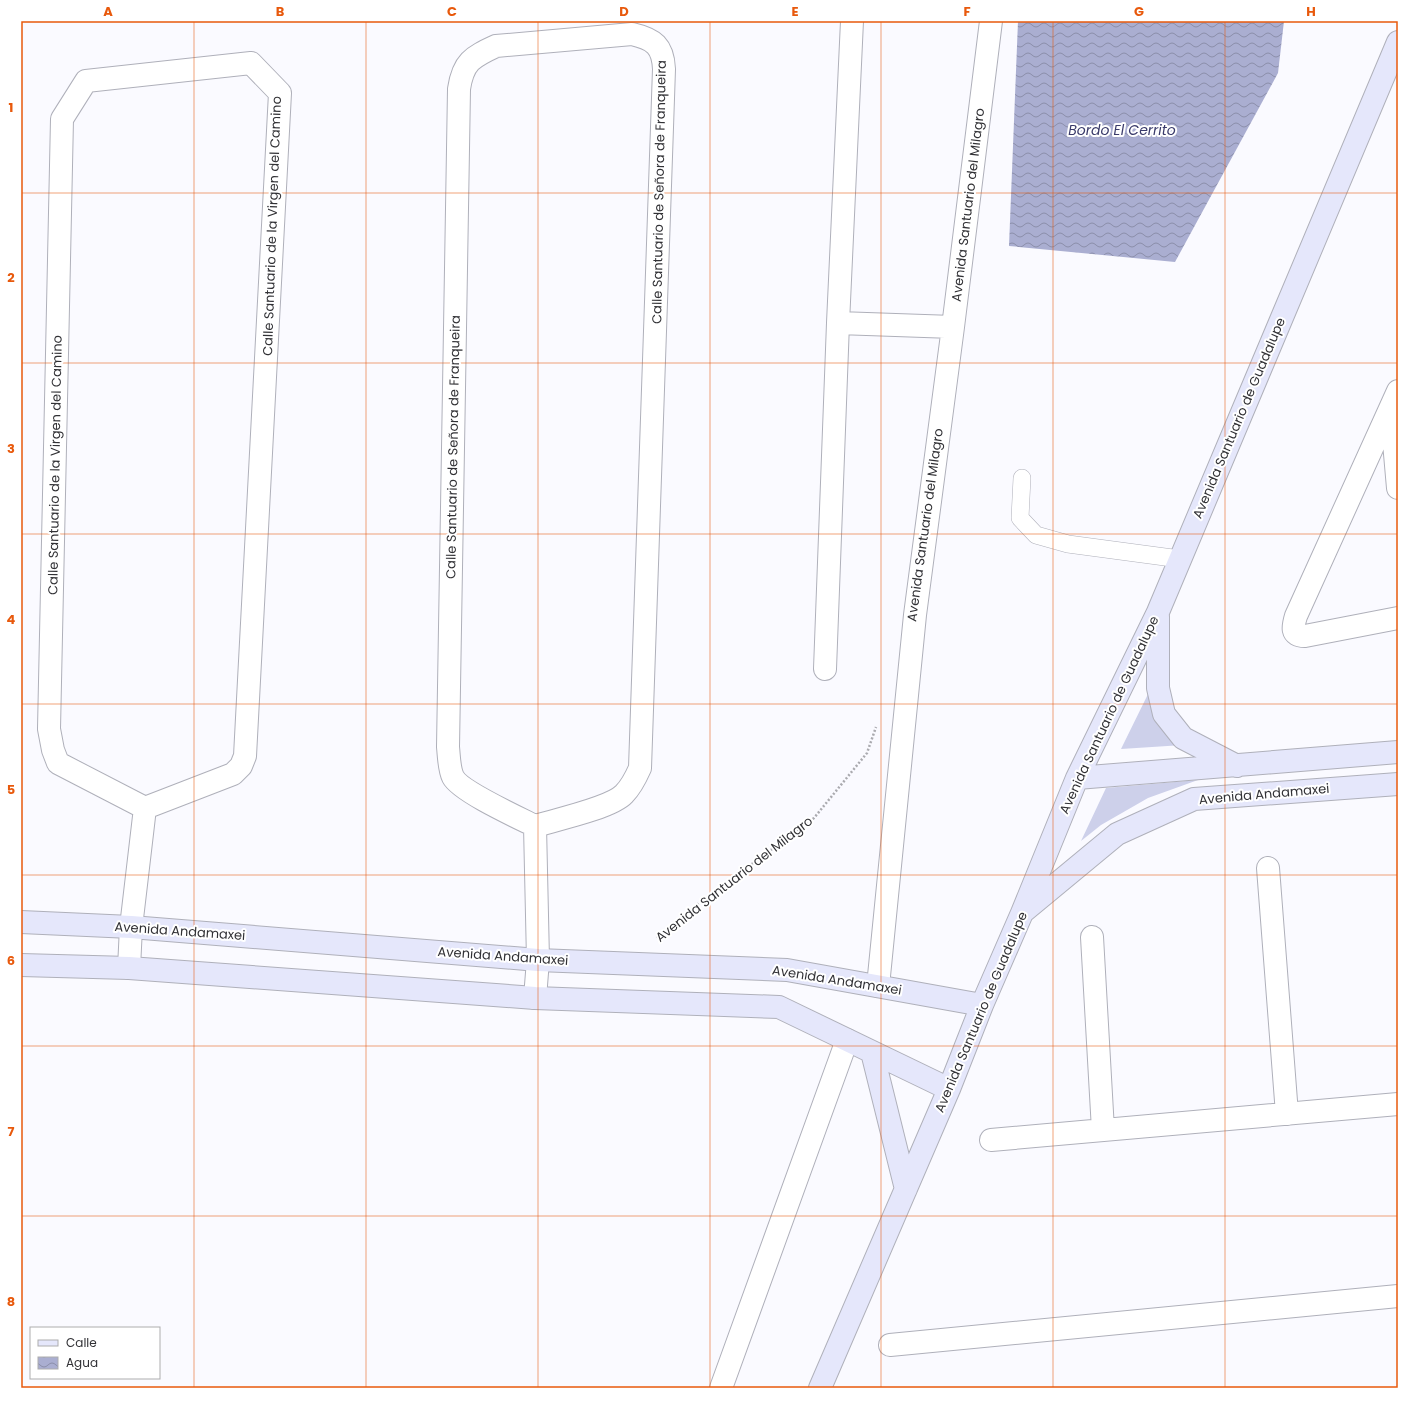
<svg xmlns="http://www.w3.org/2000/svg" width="1419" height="1409" font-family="Poppins,sans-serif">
	<defs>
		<pattern id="water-waves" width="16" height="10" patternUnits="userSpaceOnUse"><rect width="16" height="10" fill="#aaaed1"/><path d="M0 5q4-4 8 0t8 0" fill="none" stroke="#8b8eaa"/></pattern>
	</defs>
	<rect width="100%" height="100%" fill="#fafaff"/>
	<!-- garden -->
	<path fill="#cdd0ea" d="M 1150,690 L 1183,745 L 1121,749 Z
		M 1198,780 L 1148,798 L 1101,825 L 1081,841 L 1106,788 Z"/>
	<!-- water -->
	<path fill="url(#water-waves)" d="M 1018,21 L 1284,21 L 1278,73 L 1175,262 L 1009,246 Z"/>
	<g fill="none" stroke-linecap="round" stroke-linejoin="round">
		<!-- lane casing -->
		<g stroke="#afb0ba" stroke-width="18">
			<path id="lane" d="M 1022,478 L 1020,518 L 1036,535 L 1068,544 L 1180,559"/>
		</g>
		<!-- street casing -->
		<g stroke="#afb0ba" stroke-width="24">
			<path id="street" d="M 632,34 C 654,39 663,46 664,69 L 640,768 C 636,777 631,787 624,794 C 611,808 555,820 535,826 C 519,818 460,791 453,777 C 449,769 449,756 448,747 L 459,89 C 463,62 472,57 496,46 Z
				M 251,63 L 280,93 L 245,756 L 241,766 L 233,774 L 145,808 L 58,763 L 53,750 L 49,729 L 62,119 L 86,81 Z
				M 838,323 L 953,327
				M 1398,391 L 1296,616 C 1293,626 1290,636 1305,636 L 1398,618
				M 1391,408 L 1398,488
				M 825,669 L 838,323 L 852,21
				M 535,826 L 538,960 L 535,998
				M 1268,868 L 1287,1114
				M 1092,937 L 1103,1130
				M 129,968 L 131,927 L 145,808
				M 878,986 L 915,615 L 953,327 L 991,21
				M 991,1140 L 1398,1104
				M 890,1345 L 1398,1296
				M 721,1388 L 847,1040"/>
		</g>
		<!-- secondary casing -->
		<g stroke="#afb0ba" stroke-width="24">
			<path id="secondary" d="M 1158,617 L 1158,688 L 1164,714 L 1183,738 L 1237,766
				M 1077,778 L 1398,752
				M 1024,911 L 1117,834 L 1194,799 L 1398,784
				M 21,922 L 131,927 L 538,960 L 787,970 L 982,1005
				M 21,965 L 129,968 L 535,998 L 779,1007 L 949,1089
				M 872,1052 L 906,1189
				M 820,1388 L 949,1089 L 982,1005 L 1022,913 L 1077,778 L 1158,612 L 1398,42"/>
		</g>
		<!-- path -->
		<path stroke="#aaaaaf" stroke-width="2.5" stroke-dasharray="2 2" stroke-linecap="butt" d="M 657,938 L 698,904 L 814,818 L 867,753 L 876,727"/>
		<!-- lane -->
		<use href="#lane" stroke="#fff" stroke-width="17"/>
		<!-- street -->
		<use href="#street" stroke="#fff" stroke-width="22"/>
		<!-- secondary -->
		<use href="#secondary" stroke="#e5e7fb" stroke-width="22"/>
	</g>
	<!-- grid -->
	<path fill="none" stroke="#e8590c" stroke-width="1" stroke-opacity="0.55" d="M 194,21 L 194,1388M 366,21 L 366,1388M 538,21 L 538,1388M 710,21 L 710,1388M 881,21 L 881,1388M 1053,21 L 1053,1388M 1225,21 L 1225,1388M 21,193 L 1398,193M 21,363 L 1398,363M 21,534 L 1398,534M 21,704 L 1398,704M 21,875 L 1398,875M 21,1046 L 1398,1046M 21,1216 L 1398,1216"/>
	<g text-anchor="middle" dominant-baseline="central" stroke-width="4" stroke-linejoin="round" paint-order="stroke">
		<!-- street labels -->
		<g font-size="13" fill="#313135" stroke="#fff">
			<text transform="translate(659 192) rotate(-89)">Calle Santuario de Señora de Franqueira</text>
			<text transform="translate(968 205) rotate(-83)">Avenida Santuario del Milagro</text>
			<text transform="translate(272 226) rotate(-88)">Calle Santuario de la Virgen del Camino</text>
			<text transform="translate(1239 418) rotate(-67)">Avenida Santuario de Guadalupe</text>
			<text transform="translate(453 447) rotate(-89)">Calle Santuario de Señora de Franqueira</text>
			<text transform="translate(55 465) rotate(-89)">Calle Santuario de la Virgen del Camino</text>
			<text transform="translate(925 525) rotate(-82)">Avenida Santuario del Milagro</text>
			<text transform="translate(1109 715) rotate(-65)">Avenida Santuario de Guadalupe</text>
			<text transform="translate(1264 794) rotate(-5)">Avenida Andamaxei</text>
			<text transform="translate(734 879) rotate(-38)">Avenida Santuario del Milagro</text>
			<text transform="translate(180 931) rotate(4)">Avenida Andamaxei</text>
			<text transform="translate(503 956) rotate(4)">Avenida Andamaxei</text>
			<text transform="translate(837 980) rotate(9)">Avenida Andamaxei</text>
			<text transform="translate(981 1012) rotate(-67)">Avenida Santuario de Guadalupe</text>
		</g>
		<!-- water labels -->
		<g font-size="14" font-style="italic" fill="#393a6a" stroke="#fff">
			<text x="1122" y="130">Bordo El Cerrito</text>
		</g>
	</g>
	<!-- border -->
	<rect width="1419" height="1409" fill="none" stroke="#ffffff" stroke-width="44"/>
	<!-- legend -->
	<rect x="30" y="1327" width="130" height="52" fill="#ffffff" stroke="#adadae"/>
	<rect x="38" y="1340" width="20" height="6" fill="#e5e7fb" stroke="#adadae"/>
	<text x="66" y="1347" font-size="12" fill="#313135">Calle</text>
	<rect x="38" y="1357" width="20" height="12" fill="url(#water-waves)" stroke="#adadae"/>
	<text x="66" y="1367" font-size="12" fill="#313135">Agua</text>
	<rect x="22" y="22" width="1375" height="1365" fill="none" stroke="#e8590c" stroke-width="1.5"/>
	<g font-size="13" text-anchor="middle" font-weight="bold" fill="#e8590c">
		<text x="108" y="16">A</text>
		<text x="280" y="16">B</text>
		<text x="452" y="16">C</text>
		<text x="624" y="16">D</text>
		<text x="795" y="16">E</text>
		<text x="967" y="16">F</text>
		<text x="1139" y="16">G</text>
		<text x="1311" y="16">H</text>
		<text x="11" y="112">1</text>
		<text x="11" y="282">2</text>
		<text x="11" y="453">3</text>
		<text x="11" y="624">4</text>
		<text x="11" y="794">5</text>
		<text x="11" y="965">6</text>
		<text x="11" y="1136">7</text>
		<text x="11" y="1306">8</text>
	</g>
</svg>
